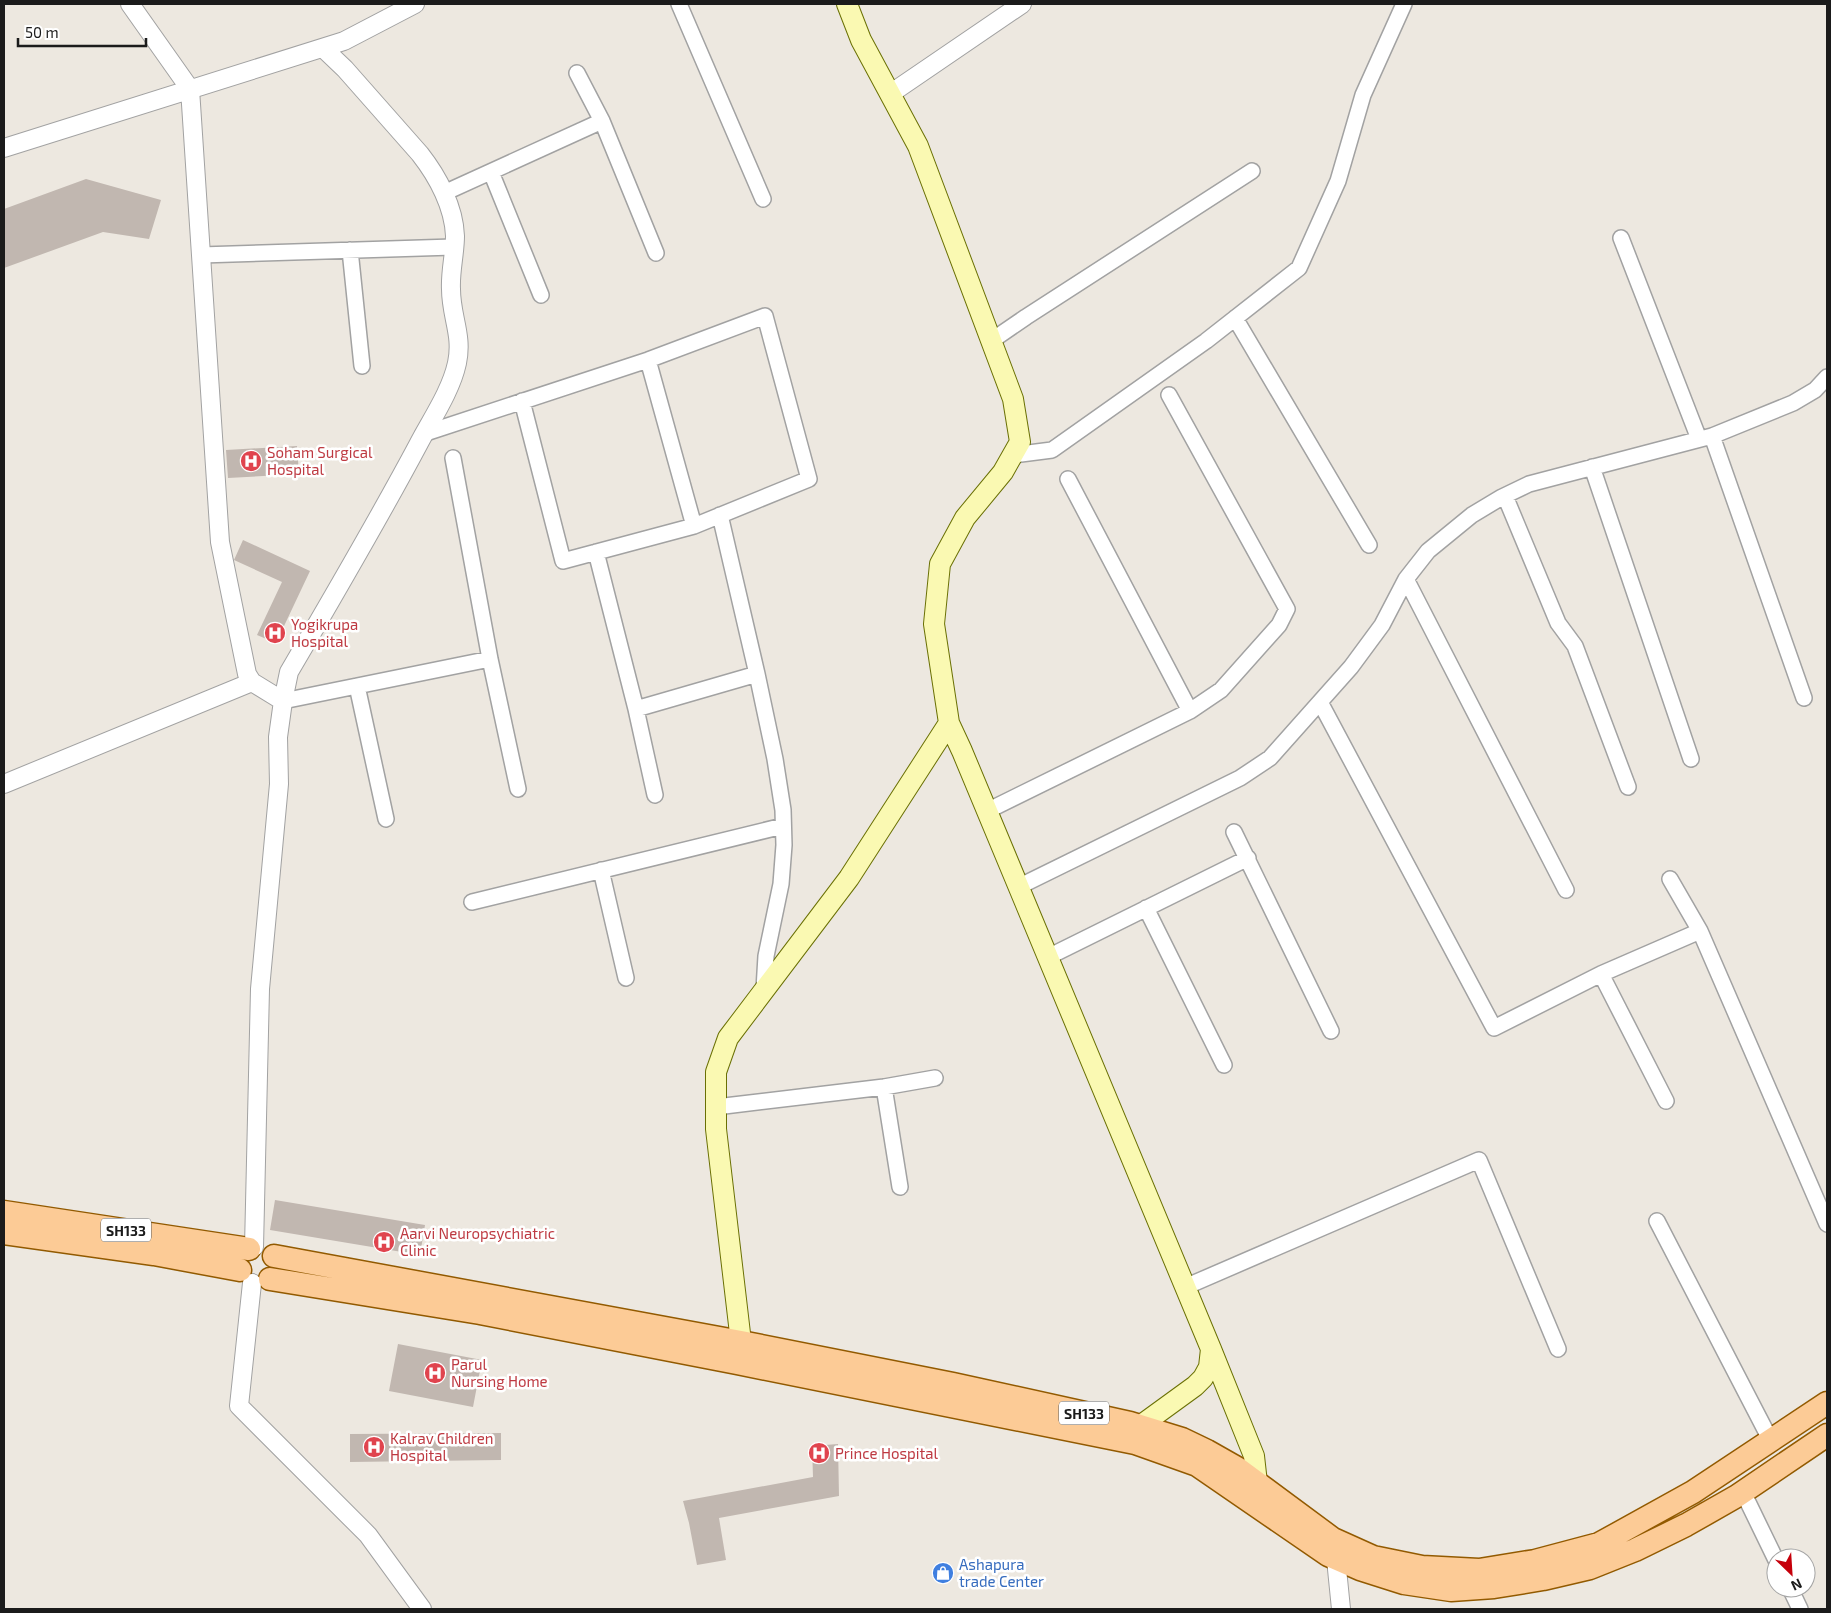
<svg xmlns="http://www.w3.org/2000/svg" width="1831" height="1613" font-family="'Exo 2',sans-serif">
	<rect width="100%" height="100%" fill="#ede8e0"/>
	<!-- building -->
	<path fill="#c1b7b0" d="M 86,179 L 161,200 L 149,239 L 103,232 L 4,268 L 4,209 Z
		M 297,446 L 299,474 L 228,478 L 226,450 Z
		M 243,540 L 310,571 L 276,643 L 257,635 L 282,582 L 234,560 Z
		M 275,1200 L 425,1225 L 420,1255 L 270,1230 Z
		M 398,1344 L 482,1360 L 473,1407 L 389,1391 Z
		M 501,1433 L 501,1460 L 350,1462 L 350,1434 Z
		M 838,1444 L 839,1496 L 719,1518 L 726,1560 L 697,1565 L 689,1523 L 683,1501 L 813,1477 L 812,1446 Z"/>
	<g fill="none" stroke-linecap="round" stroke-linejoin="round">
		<!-- minor casing -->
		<g stroke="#a2a2a2" stroke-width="18">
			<path id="minor" d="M 679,4 L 763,199
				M 577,73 L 602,121 L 656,253
				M 491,172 L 541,295
				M 444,193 L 602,121
				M 1621,238 L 1699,439
				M 350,250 L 362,366
				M 201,255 L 453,247
				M 1235,318 L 1369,545
				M 991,341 L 1026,317 L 1252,171
				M 648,360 L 694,526
				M 423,434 L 648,360 L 765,316 L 809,479 L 694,526 L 563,561 L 522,401
				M 1712,436 L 1804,698
				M 1013,455 L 1052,450 L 1206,341 L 1299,268 L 1338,181 L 1363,95 L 1404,4
				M 453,458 L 490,659 L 518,789
				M 1592,467 L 1691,759
				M 1068,479 L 1190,711
				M 1505,496 L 1558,623 L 1575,646 L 1628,787
				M 720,515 L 757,674 L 775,759 L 783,810 L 784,845 L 781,884 L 766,956 L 764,989
				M 596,552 L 636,709 L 655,795
				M 1406,579 L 1566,890
				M 357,686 L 386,819
				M 283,701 L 490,659
				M 1320,702 L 1494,1028 L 1601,974 L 1700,931
				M 636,709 L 757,674
				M 987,811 L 1190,711 L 1221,690 L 1279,625 L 1287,609 L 1169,395
				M 1234,832 L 1331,1031
				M 601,870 L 626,978
				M 1670,879 L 1700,931 L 1827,1224
				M 1018,887 L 1240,778 L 1270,758 L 1351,667 L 1382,625 L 1406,579 L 1428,551 L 1472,515 L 1502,497 L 1529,484 L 1712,436 L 1793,403 L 1815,390 L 1827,377
				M 472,902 L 783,826
				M 1146,908 L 1224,1065
				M 1048,957 L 1248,858
				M 1601,974 L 1666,1101
				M 884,1087 L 900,1187
				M 716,1107 L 884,1087 L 935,1078
				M 1657,1221 L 1771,1441
				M 1185,1287 L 1479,1160 L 1558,1349
				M 1743,1492 L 1776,1560
				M 1790,1588 L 1800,1609"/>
		</g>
		<!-- tertiary casing -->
		<g stroke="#a2a2a2" stroke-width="20">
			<path id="tertiary" d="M 130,4 L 190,89 L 220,542 L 247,674 L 252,682 L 283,701 L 278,737 L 279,784 L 260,989 L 254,1247
				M 890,94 L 1022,4
				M 4,148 L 344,41 L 415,4
				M 283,701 L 289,672 C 333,597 377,522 418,445 C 431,420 451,391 457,363 C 463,335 451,317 451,289 C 450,272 455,253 455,236 C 454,207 438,177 420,154 L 345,69 L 323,48
				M 4,784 L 252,682
				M 252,1283 L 239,1406 L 368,1535 L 422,1609
				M 1335,1549 L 1341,1609"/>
		</g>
		<!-- secondary casing -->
		<g stroke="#6a7004" stroke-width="22">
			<path id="secondary" d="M 949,723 L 962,751 L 1211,1349 L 1254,1456 L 1257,1483 L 1256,1495
				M 739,1356 L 741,1342 L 716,1129 L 716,1072 L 728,1038 L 849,878 L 949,723 L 934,624 L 940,564 L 965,518 L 1003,472 L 1020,442 L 1013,399 L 918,146 L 861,40 L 847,4
				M 1137,1439 L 1140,1426 L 1195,1386 L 1203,1378 L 1209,1367 L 1211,1349"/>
		</g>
		<!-- primary casing -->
		<g stroke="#925a00" stroke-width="25">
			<path id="primary" d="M 4,1212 L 249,1249
				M 4,1233 L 154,1254 L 240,1270
				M 274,1256 L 741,1342 L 953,1384 L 1130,1423 L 1182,1439 L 1207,1451 L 1237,1468 L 1333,1539 L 1373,1557 L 1422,1567 L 1479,1570 L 1535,1561 L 1599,1544 L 1693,1492 L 1827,1403
				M 270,1279 L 480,1313 L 737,1363 L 1135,1443 L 1197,1465 L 1328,1555 L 1360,1569 L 1404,1583 L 1451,1590 L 1494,1587 L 1543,1579 L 1590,1568 L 1635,1550 L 1686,1525 L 1737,1496 L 1827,1435"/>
		</g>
		<!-- minor -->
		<use href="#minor" stroke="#fff" stroke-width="15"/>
		<!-- tertiary -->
		<use href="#tertiary" stroke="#fff" stroke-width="18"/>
		<!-- secondary -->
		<use href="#secondary" stroke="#faf9b2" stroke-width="20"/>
		<!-- primary -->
		<use href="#primary" stroke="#fccb96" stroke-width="22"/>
	</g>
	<!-- icons -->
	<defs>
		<g id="hospital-disc" transform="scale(1.125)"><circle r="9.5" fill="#e0444e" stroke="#fff"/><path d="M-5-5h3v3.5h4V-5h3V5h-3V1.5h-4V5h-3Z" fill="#fff"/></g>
		<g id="shop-disc" transform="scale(1.125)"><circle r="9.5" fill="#3f7fe0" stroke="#fff"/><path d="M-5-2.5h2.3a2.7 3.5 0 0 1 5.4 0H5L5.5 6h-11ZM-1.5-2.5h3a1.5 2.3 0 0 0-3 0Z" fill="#fff"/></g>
	</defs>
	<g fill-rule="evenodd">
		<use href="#hospital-disc" x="251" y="461"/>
		<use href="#hospital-disc" x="275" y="633"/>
		<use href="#hospital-disc" x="384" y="1242"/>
		<use href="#hospital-disc" x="435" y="1373"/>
		<use href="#hospital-disc" x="374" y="1447"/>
		<use href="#hospital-disc" x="819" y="1453"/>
		<use href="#shop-disc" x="943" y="1573"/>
	</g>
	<g text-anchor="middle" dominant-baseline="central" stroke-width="5" stroke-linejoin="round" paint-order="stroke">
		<!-- shield labels -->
		<g fill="#fff" stroke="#5f5f5f" stroke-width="1">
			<rect x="101" y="1218.5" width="50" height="23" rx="4"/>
			<rect x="1059" y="1401.5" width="50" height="23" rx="4"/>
		</g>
		<g font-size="14" font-weight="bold" fill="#1b1b1b">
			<text x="126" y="1230">SH133</text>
			<text x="1084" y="1413">SH133</text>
		</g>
		<!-- health labels -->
		<g font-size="15" fill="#be3a42" stroke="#fff" text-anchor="start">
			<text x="267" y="452">Soham Surgical<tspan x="267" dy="17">Hospital</tspan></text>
			<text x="291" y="624">Yogikrupa<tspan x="291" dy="17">Hospital</tspan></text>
			<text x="400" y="1233">Aarvi Neuropsychiatric<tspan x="400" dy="17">Clinic</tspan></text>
			<text x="451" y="1364">Parul<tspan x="451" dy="17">Nursing Home</tspan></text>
			<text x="390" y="1438">Kalrav Children<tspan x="390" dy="17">Hospital</tspan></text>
			<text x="835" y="1453">Prince Hospital</text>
		</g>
		<!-- shop labels -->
		<g font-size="15" fill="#366cbe" stroke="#fff" text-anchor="start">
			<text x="959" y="1564">Ashapura<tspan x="959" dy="17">trade Center</tspan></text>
		</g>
	</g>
	<!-- border -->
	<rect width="1831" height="1613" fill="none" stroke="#1b1b1b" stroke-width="10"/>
	<!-- north arrow -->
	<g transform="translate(1791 1573) rotate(155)"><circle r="24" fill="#ffffff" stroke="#a4a4a4"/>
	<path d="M0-4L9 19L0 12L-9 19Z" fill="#c6000b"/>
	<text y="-8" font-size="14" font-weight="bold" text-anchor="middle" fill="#1b1b1b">N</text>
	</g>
	<!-- scale -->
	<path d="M18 38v8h128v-8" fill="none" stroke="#1b1b1b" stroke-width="2.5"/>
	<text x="25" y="38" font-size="15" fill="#1b1b1b" stroke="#ffffff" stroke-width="4" paint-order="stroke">50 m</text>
</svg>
